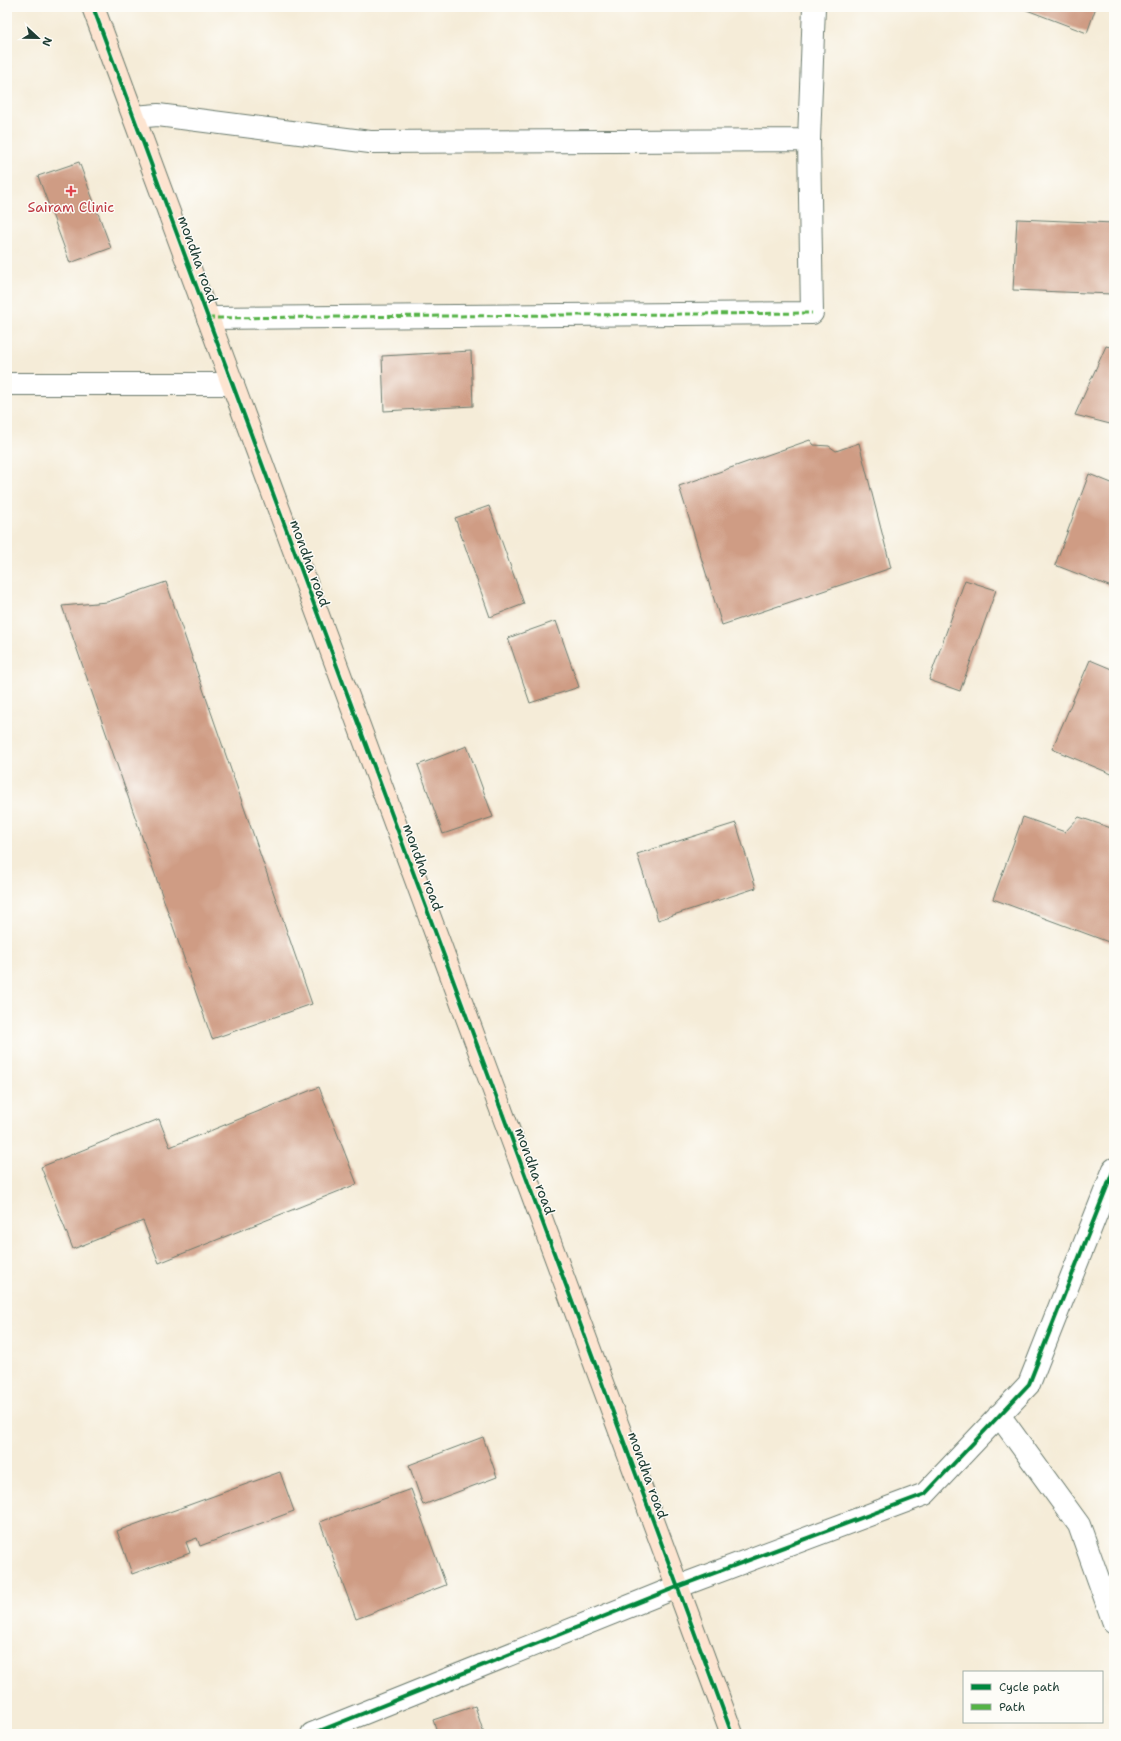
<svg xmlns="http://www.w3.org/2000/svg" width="1121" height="1741" font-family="'Shantell Sans',sans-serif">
	<rect width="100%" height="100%" fill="#fdfcf7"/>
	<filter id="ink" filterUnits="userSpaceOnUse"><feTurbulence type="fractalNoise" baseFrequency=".025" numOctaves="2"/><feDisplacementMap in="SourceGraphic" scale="8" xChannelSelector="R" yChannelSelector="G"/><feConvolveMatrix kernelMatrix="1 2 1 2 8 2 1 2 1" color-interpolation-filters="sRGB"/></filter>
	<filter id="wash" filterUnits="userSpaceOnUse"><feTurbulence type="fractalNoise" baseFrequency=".012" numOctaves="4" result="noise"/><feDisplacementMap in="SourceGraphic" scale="16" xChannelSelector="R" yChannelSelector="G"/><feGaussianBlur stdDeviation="0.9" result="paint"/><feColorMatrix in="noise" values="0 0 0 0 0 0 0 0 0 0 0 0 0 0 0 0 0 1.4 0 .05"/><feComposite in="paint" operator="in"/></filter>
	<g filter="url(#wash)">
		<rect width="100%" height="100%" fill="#f5ecd8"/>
		<g id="blocks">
			<!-- building -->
			<path fill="#cf9c84" d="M 1019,7 L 1096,7 L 1087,33 Z
				M 79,162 L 111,248 L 70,263 L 38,176 Z
				M 1017,219 L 1114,223 L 1112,294 L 1013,290 Z
				M 1106,346 L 1114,348 L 1114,425 L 1075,415 Z
				M 471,351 L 473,406 L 384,411 L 382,356 Z
				M 810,440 L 814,445 L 829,446 L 836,451 L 859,443 L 891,568 L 722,625 L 679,486 Z
				M 1089,474 L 1114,484 L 1114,588 L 1055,565 Z
				M 489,506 L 524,604 L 490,617 L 455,518 Z
				M 965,580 L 996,590 L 960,691 L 929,680 Z
				M 166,582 L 312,1004 L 212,1039 L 62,606 L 107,602 Z
				M 556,621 L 579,687 L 530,703 L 508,638 Z
				M 1090,660 L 1114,670 L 1114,775 L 1052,749 Z
				M 467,746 L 493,817 L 443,834 L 418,765 Z
				M 1023,817 L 1065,832 L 1079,817 L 1114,829 L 1114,944 L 993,899 Z
				M 736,823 L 756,888 L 658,920 L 637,854 Z
				M 319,1087 L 357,1184 L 159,1263 L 143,1221 L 73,1249 L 41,1167 L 159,1119 L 170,1147 Z
				M 483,1437 L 497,1477 L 423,1505 L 409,1465 Z
				M 280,1472 L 294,1511 L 200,1546 L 197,1538 L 186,1542 L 190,1553 L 132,1574 L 117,1531 Z
				M 411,1489 L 446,1585 L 356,1619 L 320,1522 Z
				M 475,1706 L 484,1734 L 438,1734 L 433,1720 Z"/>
		</g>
	</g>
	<g filter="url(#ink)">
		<use href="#blocks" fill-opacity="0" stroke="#6a7a6d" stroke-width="1"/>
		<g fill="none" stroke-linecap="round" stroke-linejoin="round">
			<!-- street casing -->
			<g stroke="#6a7a6d" stroke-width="24">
				<path id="street" d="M 134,117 L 158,115 L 370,142 L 809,140
					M 208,318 L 812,313 L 809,140 L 814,7
					M 7,384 L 233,384
					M 999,1415 L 1079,1525 L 1114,1623
					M 312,1734 L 677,1587 L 925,1494 L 1029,1384 L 1114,1169"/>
			</g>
			<!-- secondary casing -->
			<g stroke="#6a7a6d" stroke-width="24">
				<path id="secondary" d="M 93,7 L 732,1734"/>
			</g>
			<!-- street -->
			<use href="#street" stroke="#fff" stroke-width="22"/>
			<!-- secondary -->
			<use href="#secondary" stroke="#fde4d0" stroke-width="22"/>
			<!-- quiet -->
			<path stroke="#55b346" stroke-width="3" stroke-dasharray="6 3" stroke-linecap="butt" d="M 208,318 L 812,313"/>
			<!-- cycleway casing -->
			<g stroke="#fdfcf7" stroke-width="6">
				<path id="cycleway" d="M 93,7 L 732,1734
					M 312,1734 L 677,1587 L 925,1494 L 1029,1384 L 1114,1169"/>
			</g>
			<!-- cycleway -->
			<use href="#cycleway" stroke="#00873e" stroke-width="4"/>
		</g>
	</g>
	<!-- markers -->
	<path fill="#e0444e" stroke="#fdfcf7" stroke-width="1.5" d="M69 185h4v4h4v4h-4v4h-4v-4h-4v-4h4z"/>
	<g text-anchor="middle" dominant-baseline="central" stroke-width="3" stroke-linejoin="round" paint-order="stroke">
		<!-- health labels -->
		<g font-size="14" fill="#be3a42" stroke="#fdfcf7">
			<text x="71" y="207">Sairam Clinic</text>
		</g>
		<!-- street labels -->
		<g font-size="14" fill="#1f3d34" stroke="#fdfcf7">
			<text transform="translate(198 259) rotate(70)">mondha road</text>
			<text transform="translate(310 563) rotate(70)">mondha road</text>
			<text transform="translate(423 867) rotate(70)">mondha road</text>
			<text transform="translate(535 1171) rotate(70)">mondha road</text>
			<text transform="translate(648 1475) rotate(70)">mondha road</text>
		</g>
	</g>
	<!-- margin -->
	<rect width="1121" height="1741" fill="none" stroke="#fdfcf7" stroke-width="24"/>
	<!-- legend -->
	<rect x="963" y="1671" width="140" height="52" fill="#fdfcf7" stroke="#a4b0a9"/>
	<rect x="971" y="1684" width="20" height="6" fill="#00873e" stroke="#a4b0a9"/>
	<text x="999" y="1691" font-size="12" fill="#1f3d34">Cycle path</text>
	<rect x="971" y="1704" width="20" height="6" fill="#55b346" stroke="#a4b0a9"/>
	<text x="999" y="1711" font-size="12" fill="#1f3d34">Path</text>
	<!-- north arrow -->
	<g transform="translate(38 38) rotate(112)" stroke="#fdfcf7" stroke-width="3" paint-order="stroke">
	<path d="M0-3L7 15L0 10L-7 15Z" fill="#1f3d34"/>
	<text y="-6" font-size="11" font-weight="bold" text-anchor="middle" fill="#1f3d34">N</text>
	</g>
</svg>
